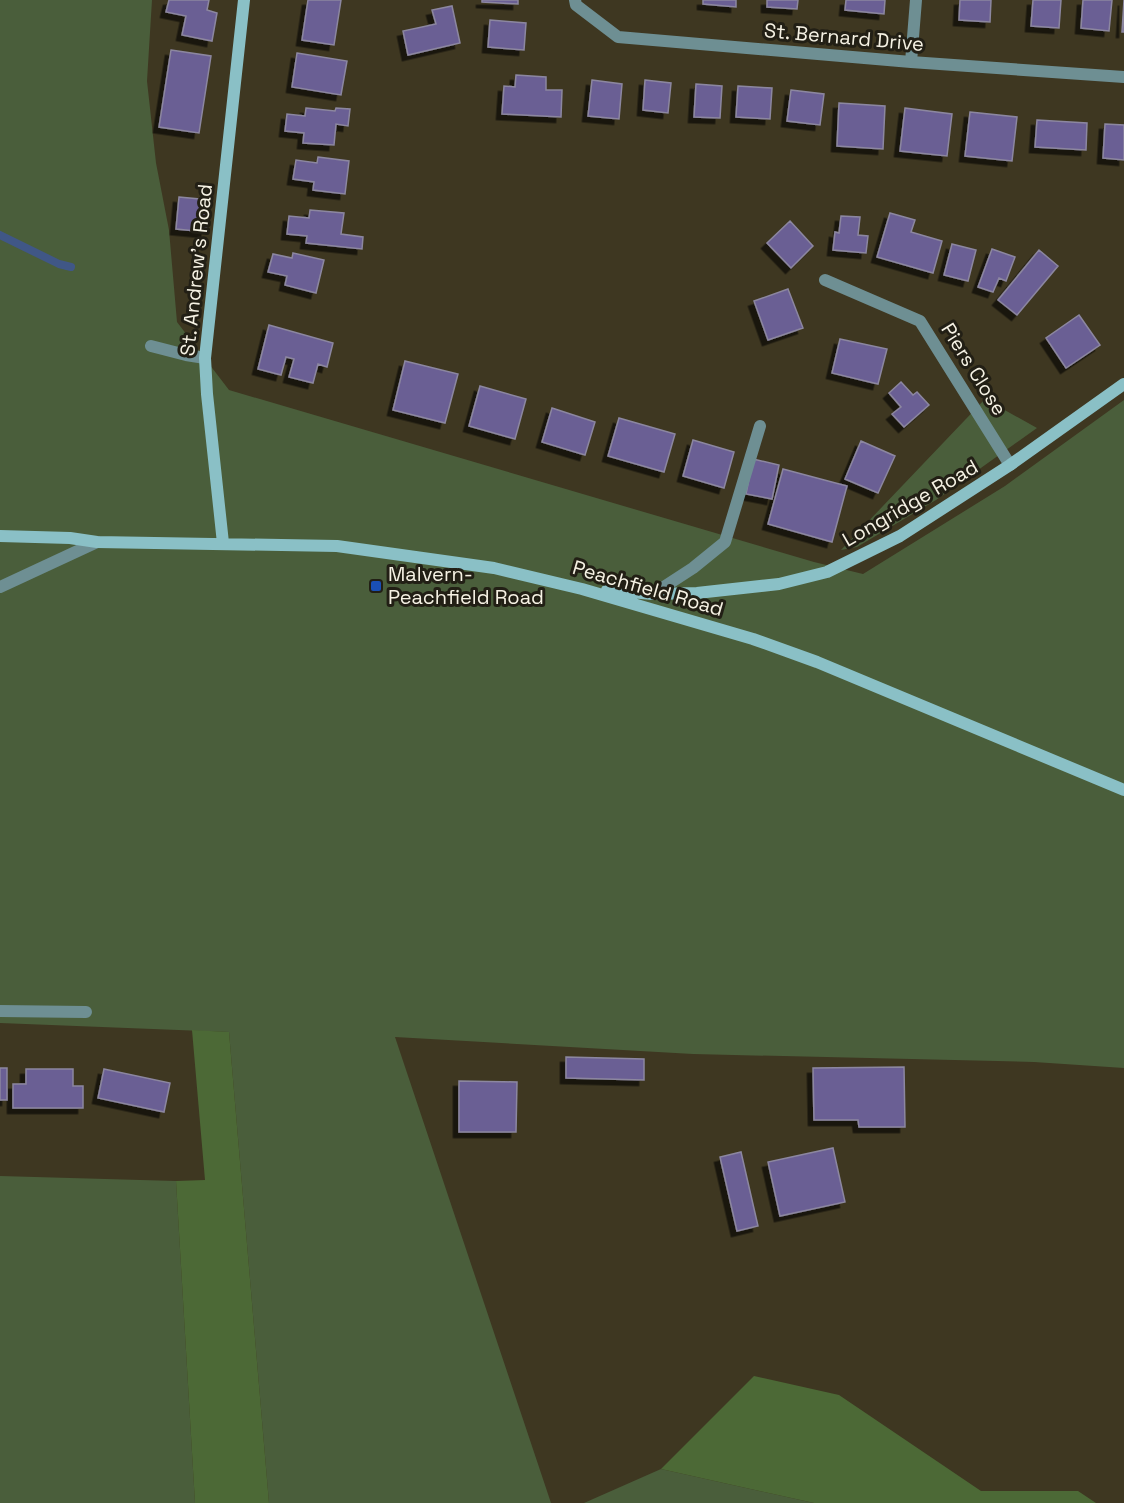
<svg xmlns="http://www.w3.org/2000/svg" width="1124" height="1503" font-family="'Space Grotesk',sans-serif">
	<defs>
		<filter id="shadow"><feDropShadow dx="-5.5" dy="5.5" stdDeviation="0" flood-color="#0009"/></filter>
	</defs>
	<rect width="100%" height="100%" fill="#3e3721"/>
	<!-- green -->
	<path fill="#4a5e3b" d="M 0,0 L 152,0 L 147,81 L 156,163 L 169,230 L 177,322 L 229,390 L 814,562 L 863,574 L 1005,486 L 1124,400 L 1124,1068 L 1034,1062 L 693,1054 L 395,1037 L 551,1503 L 269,1503 L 229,1032 L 0,1023 Z
		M 985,399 L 1037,428 L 936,500 L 857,547 L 841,550 Z
		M 0,1176 L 176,1181 L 195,1503 L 0,1503 Z
		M 661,1469 L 814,1503 L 584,1503 Z"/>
	<!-- forest -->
	<path fill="#4c6936" d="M 192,1030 L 229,1032 L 269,1503 L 195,1503 L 176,1181 L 205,1180 Z
		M 754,1376 L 839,1395 L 981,1491 L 1078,1491 L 1096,1503 L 814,1503 L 661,1469 Z"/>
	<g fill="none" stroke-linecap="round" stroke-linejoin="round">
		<!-- stream -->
		<path stroke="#405786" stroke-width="8" d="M 0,235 L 59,264 L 71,267"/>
	</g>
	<!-- building -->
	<path fill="#6b5f94" stroke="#8c87a0" stroke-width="1.5" filter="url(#shadow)" d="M 169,0 L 209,0 L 207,10 L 217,13 L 212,41 L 182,35 L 186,16 L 166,12 Z
		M 308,0 L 341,0 L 334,45 L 302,40 Z
		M 482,0 L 518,0 L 518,4 L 482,2 Z
		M 703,0 L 736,0 L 736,7 L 703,4 Z
		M 767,0 L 798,0 L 797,9 L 767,7 Z
		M 846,0 L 885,0 L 884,14 L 845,10 Z
		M 960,0 L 991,0 L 990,22 L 959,20 Z
		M 1033,0 L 1061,0 L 1059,28 L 1031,26 Z
		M 1083,0 L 1112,0 L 1109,31 L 1081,28 Z
		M 1124,0 L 1124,32 L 1122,32 Z
		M 452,6 L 460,43 L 408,55 L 403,31 L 436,24 L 432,10 Z
		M 490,20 L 526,23 L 524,50 L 488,47 Z
		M 171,50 L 211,56 L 199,133 L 159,127 Z
		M 297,53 L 347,61 L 341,95 L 292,87 Z
		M 516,75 L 546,77 L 546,90 L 562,90 L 561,117 L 502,114 L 504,86 L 515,87 Z
		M 592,80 L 622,84 L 619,119 L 588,116 Z
		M 645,80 L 671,83 L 668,113 L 643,110 Z
		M 696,84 L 722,86 L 720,118 L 694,117 Z
		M 738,86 L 772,88 L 770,119 L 736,117 Z
		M 791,90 L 824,94 L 820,125 L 787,121 Z
		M 839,103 L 885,106 L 883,149 L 837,146 Z
		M 306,108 L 335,111 L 336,108 L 350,109 L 348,126 L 336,124 L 334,145 L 303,143 L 304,133 L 285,131 L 287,114 L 305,116 Z
		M 905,108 L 952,114 L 947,156 L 900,151 Z
		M 970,112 L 1017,117 L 1012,161 L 965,156 Z
		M 1037,120 L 1087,123 L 1086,150 L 1035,147 Z
		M 1105,124 L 1124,125 L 1124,160 L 1103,158 Z
		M 318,157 L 349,161 L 345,194 L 313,190 L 314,182 L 293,179 L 296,160 L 317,163 Z
		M 179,197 L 210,200 L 206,232 L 176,229 Z
		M 310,210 L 344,213 L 341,234 L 363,237 L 362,249 L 306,243 L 307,236 L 287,234 L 289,216 L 309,218 Z
		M 890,213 L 915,220 L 911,232 L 942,241 L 933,273 L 877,257 Z
		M 841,216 L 860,217 L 858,235 L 868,236 L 866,253 L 833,250 L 835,232 L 839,233 Z
		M 790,221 L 813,246 L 791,268 L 767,243 Z
		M 952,244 L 976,250 L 968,281 L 944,275 Z
		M 992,249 L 1015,257 L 1006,281 L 999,278 L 993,292 L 978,287 Z
		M 1039,250 L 1058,266 L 1017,315 L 998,300 Z
		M 293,253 L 324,260 L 316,293 L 285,285 L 287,276 L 268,272 L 273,254 L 292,258 Z
		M 788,289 L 803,328 L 768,340 L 754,301 Z
		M 1079,315 L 1100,345 L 1066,368 L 1046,338 Z
		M 269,325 L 333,343 L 327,367 L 318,364 L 313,383 L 289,377 L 294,359 L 286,357 L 281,375 L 258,369 Z
		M 840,339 L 887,349 L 878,384 L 832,373 Z
		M 405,361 L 458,374 L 445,423 L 393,410 Z
		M 901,382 L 913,395 L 917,392 L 929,405 L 904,427 L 892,414 L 901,407 L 889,393 Z
		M 480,386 L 526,399 L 515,439 L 469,426 Z
		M 552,408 L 595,422 L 585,455 L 542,442 Z
		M 619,418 L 675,434 L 664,472 L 608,456 Z
		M 693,440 L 734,452 L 724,488 L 683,476 Z
		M 861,441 L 895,456 L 878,493 L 845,479 Z
		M 753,459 L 779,465 L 772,499 L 746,494 Z
		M 783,469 L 847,486 L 832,542 L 768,524 Z
		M 566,1057 L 644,1059 L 644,1080 L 566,1078 Z
		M 904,1067 L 905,1127 L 859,1127 L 858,1120 L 814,1120 L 813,1068 Z
		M 0,1068 L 7,1068 L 7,1100 L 0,1100 Z
		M 26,1069 L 73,1069 L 73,1086 L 83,1086 L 83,1108 L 13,1108 L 13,1084 L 26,1084 Z
		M 104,1069 L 170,1083 L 164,1112 L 98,1098 Z
		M 459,1081 L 517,1082 L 516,1132 L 459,1132 Z
		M 833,1148 L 845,1202 L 780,1216 L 768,1162 Z
		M 741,1152 L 758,1226 L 737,1231 L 720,1157 Z"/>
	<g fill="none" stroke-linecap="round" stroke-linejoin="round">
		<!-- lane -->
		<path stroke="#6e8f93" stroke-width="12" d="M 151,346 L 186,355 L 205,358
			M 653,594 L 693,568 L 725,542 L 760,426"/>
		<!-- street -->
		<path stroke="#6e8f93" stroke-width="12" d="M 575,0 L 576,5 L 618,37 L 911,62 L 1124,77
			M 911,62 L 916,0
			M 825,280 L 920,321 L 1010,465
			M 0,587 L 97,542
			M 0,1011 L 86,1012"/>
		<!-- secondary -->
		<path stroke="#8ac0c6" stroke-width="12" d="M 0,536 L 70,538 L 97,542 L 337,546 L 494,568 L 582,589 L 753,639 L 817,662 L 1124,790
			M 223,543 L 207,394 L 205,358 L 244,0
			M 607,590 L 653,594 L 697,593 L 779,584 L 827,572 L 900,536 L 1010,465 L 1124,384"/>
	</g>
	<!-- markers -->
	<rect fill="#1a4fb4" stroke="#221f15" stroke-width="2" x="370" y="580" width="12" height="12" rx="3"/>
	<g text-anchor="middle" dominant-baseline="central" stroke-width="6" stroke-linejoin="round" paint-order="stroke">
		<!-- street labels -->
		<g font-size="20" fill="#f6f2e4" stroke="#221f15">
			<text transform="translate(844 37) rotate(5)">St. Bernard Drive</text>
			<text transform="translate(196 270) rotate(-84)">St. Andrew's Road</text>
			<text transform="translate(974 369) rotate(58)">Piers Close</text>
			<text transform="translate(910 503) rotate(-30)">Longridge Road</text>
			<text transform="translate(648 588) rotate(16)">Peachfield Road</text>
		</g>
		<!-- poi labels -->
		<g font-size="20" fill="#f6f2e4" stroke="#221f15" text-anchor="start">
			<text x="388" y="574">Malvern-<tspan x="388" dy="23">Peachfield Road</tspan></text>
		</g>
	</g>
</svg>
